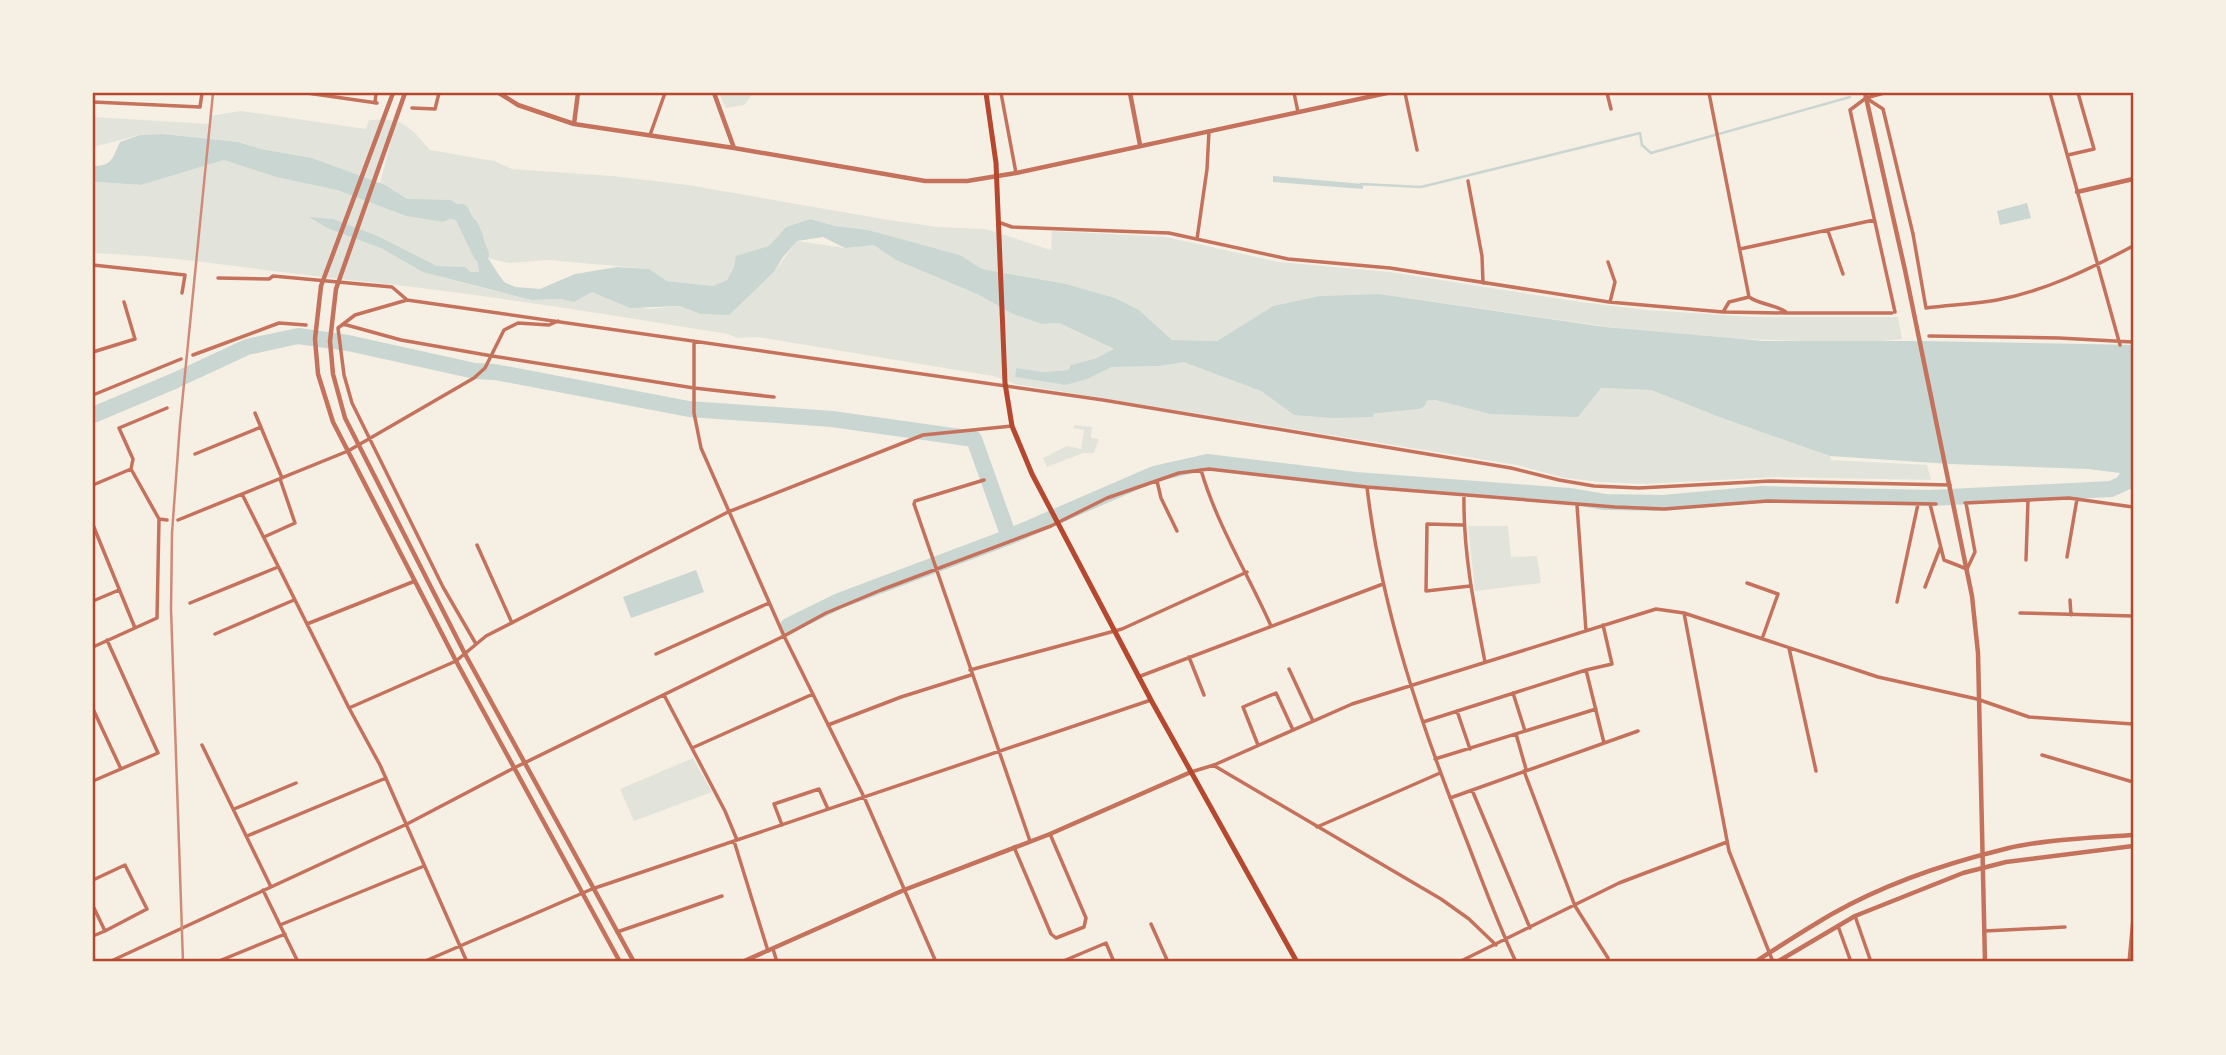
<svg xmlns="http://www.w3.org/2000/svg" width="2226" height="1055" font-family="'Fira Sans Condensed',sans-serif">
	<rect width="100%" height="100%" fill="#f6efe4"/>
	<!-- green -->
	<path fill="#e2e4dc" d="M 719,93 L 753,93 L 744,105 L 726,108 Z
		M 241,111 L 366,129 L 369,120 C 402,117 410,126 430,150 L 494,161 L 512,169 L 612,176 L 688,185 L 883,219 L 937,227 L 986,229 L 1051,250 L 1052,231 L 1166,237 L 1279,262 L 1390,272 L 1580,302 L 1646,310 L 1754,317 L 1898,317 L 1902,339 L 1863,343 L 1714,338 L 1616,328 L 1379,294 L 1319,296 L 1273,306 L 1217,341 L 1172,340 L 1139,310 L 1115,298 L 1066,284 L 982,269 L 960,255 L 868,230 L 835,226 L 810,219 L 786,227 L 769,246 L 734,267 L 727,280 L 713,286 L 667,281 L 649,269 L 548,260 L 508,263 L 488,258 L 483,235 L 468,212 L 406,203 L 380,183 L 393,133 L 374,182 L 312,158 L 261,149 L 238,142 L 163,134 L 140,135 L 93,147 L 93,117 L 209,124 L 210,116 Z
		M 224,160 L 276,177 L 334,189 L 406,216 L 443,222 L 455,215 L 473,235 L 479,272 L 471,272 L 465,267 L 437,266 L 378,236 L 333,219 L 311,218 L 327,228 L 383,249 L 441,277 L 531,300 L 561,299 L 574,302 L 592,292 L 648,309 L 680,306 L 701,314 C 726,302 755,294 774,272 C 782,263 788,251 797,241 L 845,248 L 874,244 L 896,260 L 977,294 L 1015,315 L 1042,324 L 1059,323 L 1115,350 L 1097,358 L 1071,365 L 1068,370 L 1043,372 L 1016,368 L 1015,377 L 1066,385 L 1087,379 L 1112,367 L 1159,366 L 1184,361 L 1261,391 L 1294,415 L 1373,417 L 1376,405 L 1435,400 L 1490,414 L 1601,388 L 1651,390 L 1719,417 L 1830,456 L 1831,460 L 1927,465 L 1931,480 L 1776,477 L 1648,484 L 1600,482 L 1565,478 L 1517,465 L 1015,384 L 993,376 L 757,337 L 737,338 L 728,334 C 599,313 470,292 340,279 C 257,270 176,256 93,253 L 93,183 L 97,182 L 141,185 Z
		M 1075,425 L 1092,427 L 1091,438 L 1099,439 L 1094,453 L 1083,453 L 1047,467 L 1043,458 L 1067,446 L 1081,449 L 1084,430 L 1073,428 Z
		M 1468,526 L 1508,526 L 1511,557 L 1537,556 L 1541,583 L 1475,591 Z
		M 693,758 L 712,792 L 634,821 L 620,789 Z"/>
	<!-- water -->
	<path fill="#c9d6d2" d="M 163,134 L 238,142 L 261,149 L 312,158 L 385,185 L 407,199 L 451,200 L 468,212 L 477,222 L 483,235 L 488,258 L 497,272 L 504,282 L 515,287 L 540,289 L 575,274 L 617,267 L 649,269 L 667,281 L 713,286 L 727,280 L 734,267 L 736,256 L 769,246 L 786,227 L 810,219 L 835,226 L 868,230 L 960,255 L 982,269 L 1066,284 L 1115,298 L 1139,310 L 1172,340 L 1217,341 L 1273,306 L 1319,296 L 1379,294 L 1605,327 L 1764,341 L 1922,341 L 2133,345 L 2133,478 L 2113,484 L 2120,473 L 2088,469 L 1950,464 L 1830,456 L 1719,417 L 1651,390 L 1601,388 L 1578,417 L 1490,414 L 1435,400 L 1376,405 L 1373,417 L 1333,418 L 1294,415 L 1261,391 L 1184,362 L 1159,366 L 1112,367 L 1087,379 L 1066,385 L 1015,377 L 1016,368 L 1043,372 L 1068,370 L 1071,365 L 1097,358 L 1114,349 L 1059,323 L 1042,324 L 1015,315 L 977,294 L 896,260 L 874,245 L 845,248 L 823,237 L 797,241 L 783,257 L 774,272 L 729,315 L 701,314 L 680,306 L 630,308 L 592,292 L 574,302 L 561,299 L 531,300 L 423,272 L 383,249 L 327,228 L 309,217 L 333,219 L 378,236 L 437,266 L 465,267 L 471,272 L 479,272 L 472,230 L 456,216 L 443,222 L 406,216 L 337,190 L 276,177 L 224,160 L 141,185 L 97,182 L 93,183 L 93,166 C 113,166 112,158 120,142 L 140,135 Z
		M 1273,176 L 1363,184 L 1363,189 L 1273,182 Z
		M 2027,203 L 2031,218 L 2000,225 L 1997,211 Z
		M 696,570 L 704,592 L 631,618 L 623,597 Z"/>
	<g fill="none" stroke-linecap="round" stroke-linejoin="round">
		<!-- stream -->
		<path stroke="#c9d6d2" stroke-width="2.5" d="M 1361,184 L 1421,187 L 1640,133 L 1642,145 L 1651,153 L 1850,97"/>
		<!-- river -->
		<path stroke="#c9d6d2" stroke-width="16" d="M 456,212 L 461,212 L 481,254
			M 1357,407 L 1418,401
			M 93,415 L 174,381 L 247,347 L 298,336 L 348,343 L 475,371 L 495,372 L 689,409 L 832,419 L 974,439 L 1009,537
			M 788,626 L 839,601 L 1009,537 L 1154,474 L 1207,462 L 1356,480 L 1569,496 L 1605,502 L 1663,503 L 1762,494 L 1930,498 L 2111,489 L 2133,479"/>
		<!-- minor -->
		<path stroke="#c5725c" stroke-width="3.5" d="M 307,93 L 377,103
			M 1001,93 L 1016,173
			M 1294,93 L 1298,112
			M 1405,93 L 1417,150
			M 1607,93 L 1611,109
			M 1709,93 L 1749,297 C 1760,305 1779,305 1787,313 L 1892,313
			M 1884,93 L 1866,98 L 1850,110 L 1895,312
			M 2050,93 L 2120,345
			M 1866,98 L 1883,109 L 1913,234 L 1926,308
			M 93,102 L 200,107 L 202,93
			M 375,103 L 376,93
			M 412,108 L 435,109 L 439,93
			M 650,135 L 665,93
			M 2068,155 L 2094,149 L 2078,93
			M 1468,181 L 1482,256 L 1483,283
			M 998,222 L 1012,227 L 1169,233 L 1288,259 L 1390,268 L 1609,302 L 1723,312 L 1787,313
			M 1828,231 L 1843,274
			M 1197,239 L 1207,169 L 1209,131
			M 1740,249 L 1874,220
			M 1608,262 L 1615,282 L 1610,302
			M 93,265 L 185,275 L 182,293
			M 218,278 L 269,279 L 273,276 L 392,287 L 406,299
			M 1926,308 C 1949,305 1974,304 1997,300 C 2045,291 2090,269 2133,246
			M 1723,312 L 1729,302 L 1749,297
			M 343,324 L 401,340 L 492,356 L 694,388 L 774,397
			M 1929,336 L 2059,338 L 2133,342
			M 694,341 L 694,413 L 701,448 L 784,636 L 864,797 L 936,962
			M 93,352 L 135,339 L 124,302
			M 193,355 L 279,323 L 306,325
			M 93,395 L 181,359
			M 255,413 L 282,478
			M 195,454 L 261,427
			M 131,469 L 133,459 L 119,428 L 167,408
			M 1201,470 C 1217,525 1248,574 1271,626
			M 984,480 L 915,501 L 914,504 L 1030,841
			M 1157,481 L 1161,498 L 1177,531
			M 93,485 L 131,469 L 159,519
			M 1367,487 C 1381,608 1421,725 1466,839 C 1482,880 1497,922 1516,962
			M 242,494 L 349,708 L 380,765 L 467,962
			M 1464,495 C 1463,552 1474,606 1485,662
			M 1965,503 L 2069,498 L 2133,507
			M 1930,504 L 1944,560 L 1967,569 L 1975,552 L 1966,503
			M 1577,505 L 1586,631
			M 178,520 L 348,451 L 474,378 L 485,368 L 504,330 L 518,323 L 549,325 L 558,321
			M 93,525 L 135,628
			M 1463,525 L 1427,524 L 1426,591 L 1470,586
			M 264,537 L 295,523 L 280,479
			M 477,545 L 512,623
			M 2067,557 L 2077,499
			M 2026,560 L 2028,500
			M 1747,583 L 1778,594 L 1762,639
			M 1925,587 L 1940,548
			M 2070,600 L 2071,615
			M 93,601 L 119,590
			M 1897,602 L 1918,504
			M 190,603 L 278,567
			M 1684,613 L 1729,851 L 1773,962
			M 2020,613 L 2133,616
			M 307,624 L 415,581
			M 215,634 L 294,600
			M 476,644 L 443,587 L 352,403 L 344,375 L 338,328 L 355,315 L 407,300 L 1103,400 L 1511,468 L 1559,480 L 1594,486 L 1639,488 L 1770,481 L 1950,485
			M 93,647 L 157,618 L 159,519 L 167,520
			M 1789,648 L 1816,771
			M 656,654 L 769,603
			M 1189,657 L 1204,695
			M 1289,669 L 1313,721
			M 970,670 L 1122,629 L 1247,572
			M 1586,670 L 1612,664 L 1603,625
			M 1138,677 L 1383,584
			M 1513,693 L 1525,731
			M 664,695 L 725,811 L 737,840
			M 349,708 L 456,661 L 486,636 L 728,512 L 923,435 L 1012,426
			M 93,709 L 121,769
			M 1457,711 L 1470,749
			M 1423,722 L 1586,670 L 1604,743
			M 828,725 L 901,697 L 971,675
			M 1516,734 L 1526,769
			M 202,745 L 271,887
			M 1258,745 L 1243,707 L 1276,693 L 1293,730
			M 692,748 L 813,694
			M 2042,755 L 2133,782
			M 1435,759 L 1596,709
			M 1213,765 L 1441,899 L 1469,919 L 1496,945
			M 1524,771 L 1575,906 L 1608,958
			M 1191,772 L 1214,765 L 1352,704 L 1656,609 L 1684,613 L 1878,677 L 1977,699 L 2029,717 L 2133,724
			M 93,781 L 158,753 L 107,640
			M 1472,790 L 1530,928
			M 1450,798 L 1638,731
			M 234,809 L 296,783
			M 782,825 L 774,804 L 819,789 L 828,809
			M 1317,827 L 1440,773
			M 247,836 L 386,778
			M 734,841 L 768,951
			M 1014,847 L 1051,934 L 1056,938 L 1084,927 L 1086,918 L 1050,834
			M 93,880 L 125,865 L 147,909 L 105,931
			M 263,890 L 298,962
			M 93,906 L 105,931 L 93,936
			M 1855,916 L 1871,962
			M 1151,924 L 1168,962
			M 280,925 L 424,866
			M 1838,926 L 1851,962
			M 1985,931 L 2065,927
			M 617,932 L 722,896
			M 773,949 L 777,962
			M 219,961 L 285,934
			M 887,961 L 888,962
			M 109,962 L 407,824 L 514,768 L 784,636 L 826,613 L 881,590 L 1051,526 L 1107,498 L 1179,473 L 1209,469 L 1367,487 L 1615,507 L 1664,509 L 1768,501 L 1936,504
			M 423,962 L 592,889 L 1151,700
			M 1061,962 L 1106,943 L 1114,962
			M 1459,962 L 1619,883 L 1727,842
			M 2129,962 L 2133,919"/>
		<!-- tertiary -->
		<path stroke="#c5725c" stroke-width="4.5" d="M 393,93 L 321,286 L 315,339 L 318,374 L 333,422 L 456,661 L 620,962
			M 405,93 L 336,289 L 330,341 L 333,374 L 345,418 L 465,654 L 634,962
			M 499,93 L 518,105 L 574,124 L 734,148 L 925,181 L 967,181 L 1016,173 L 1387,93
			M 714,93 L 734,148
			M 1130,93 L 1140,145
			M 1865,93 L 1905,270 L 1972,596 L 1978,653 L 1985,962
			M 574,124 L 578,93
			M 2077,192 L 2133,179
			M 742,962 L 904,890 L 1050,834 L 1191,772
			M 1755,962 C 1780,946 1806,929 1832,914 C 1883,885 1944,864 2001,850 C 2043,839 2090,838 2133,835
			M 1777,962 L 1855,916 L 1963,873 L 2006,862 L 2133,846"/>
		<!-- primary -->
		<path stroke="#b5482f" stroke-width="5" d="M 986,93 L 996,163 L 1005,383 L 1012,426 L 1032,474 L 1151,700 L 1297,962"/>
		<!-- rail -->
		<path stroke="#cf8b77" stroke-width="2.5" d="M 183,962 L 171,609 L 172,533 L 180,424 L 213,93"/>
	</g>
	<!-- border -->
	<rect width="2226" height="1055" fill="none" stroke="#f6efe4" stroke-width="189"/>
	<rect x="94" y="94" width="2038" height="866" fill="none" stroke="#b5482f" stroke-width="2.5"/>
</svg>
